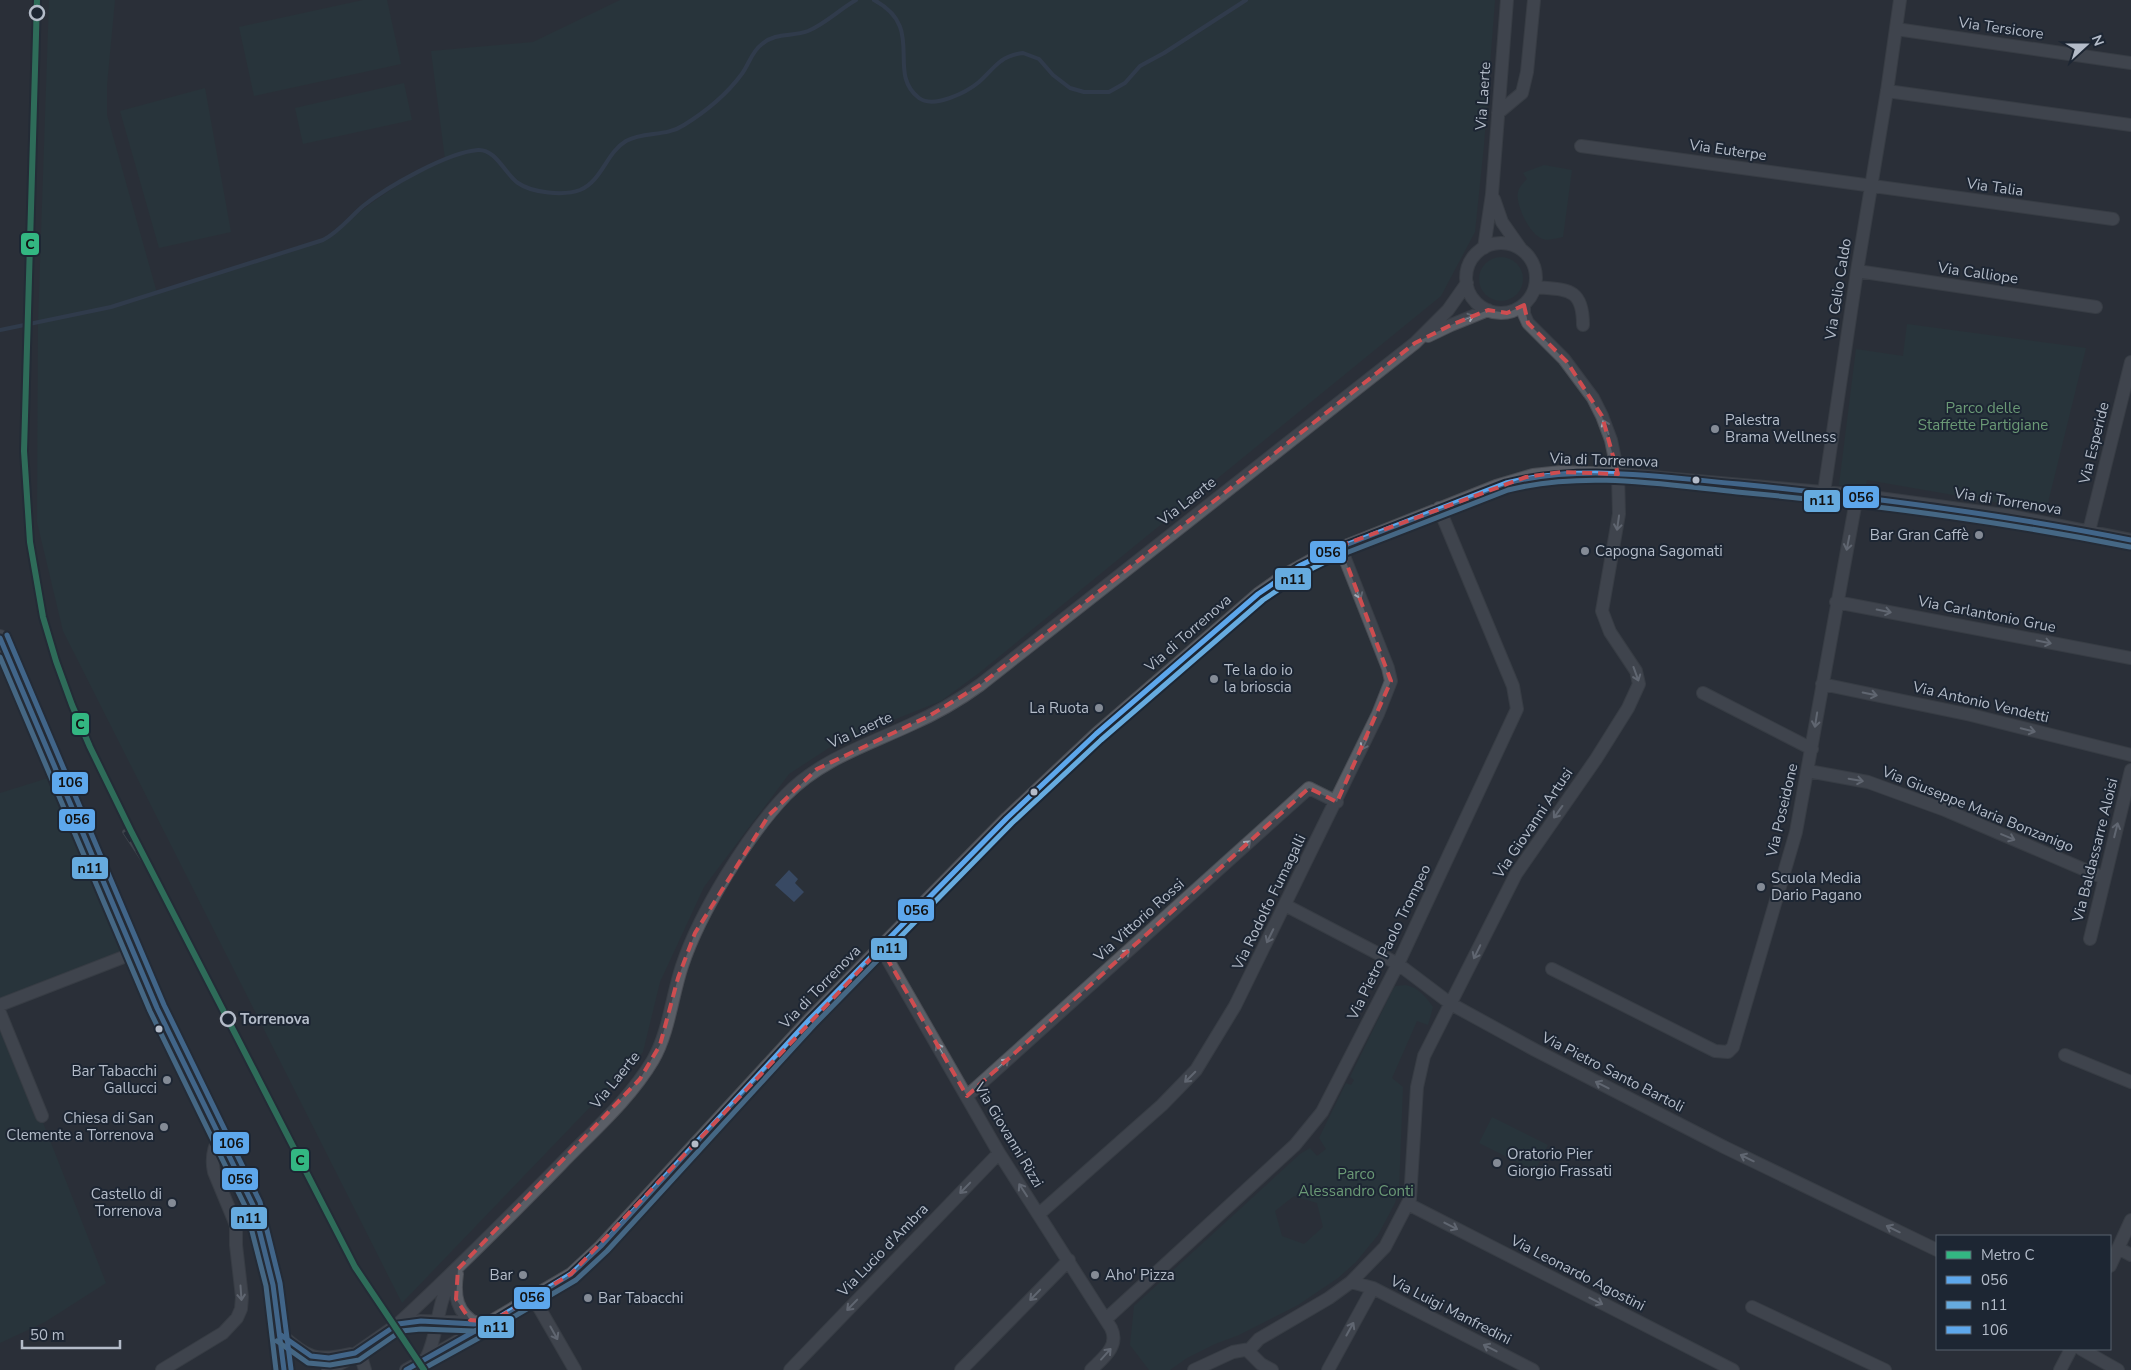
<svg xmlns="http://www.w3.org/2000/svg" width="2131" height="1370" font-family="'Nunito Sans',sans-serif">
	<rect width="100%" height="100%" fill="#2a3038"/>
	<!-- green -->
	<path fill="#273a3e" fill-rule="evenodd" d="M 49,0 L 115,0 L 107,85 L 107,115 L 157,293 L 329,237 C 364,206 403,179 445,159 L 431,51 L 533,42 L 620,0 L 1495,0 L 1484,145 L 1475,232 L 1441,296 L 979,673 L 941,701 L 838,742 L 789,774 L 704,887 L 660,982 L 643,1052 L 402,1303 L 63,631 L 37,522 L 38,322 Z
		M 363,0 L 387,0 L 401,64 L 254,96 L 239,27 Z
		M 404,83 L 412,120 L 303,144 L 295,108 Z
		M 205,88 L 231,232 L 159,248 L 120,111 Z
		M 1544,165 L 1572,170 L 1563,237 C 1557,238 1549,241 1543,239 C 1530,236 1515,204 1518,192 C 1519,187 1523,183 1527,179 L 1523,173 Z
		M1479 279a22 22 0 1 1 44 0a22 22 0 1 1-44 0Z
		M 1907,324 L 2086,348 L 2046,511 L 1867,480 L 1865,488 L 1839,485 L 1856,349 L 1903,356 Z
		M 58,775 L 134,953 L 0,1005 L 0,793 Z
		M 1406,985 C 1419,988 1426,997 1433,1007 L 1428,1025 L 1417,1021 L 1392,1078 L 1403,1087 L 1399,1190 L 1395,1203 L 1378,1235 L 1356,1262 L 1338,1278 L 1298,1305 L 1239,1335 L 1215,1344 L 1187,1358 L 1170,1370 L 1149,1370 L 1130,1345 L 1134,1306 L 1300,1154 L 1310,1148 L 1317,1156 L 1326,1149 L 1319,1138 L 1346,1083 L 1351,1085 L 1354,1080 L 1350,1077 L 1393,989 L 1396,986 ZM 1294,1196 L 1317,1203 L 1323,1227 L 1304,1244 L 1282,1236 L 1275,1211 Z
		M 0,1013 L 106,1283 L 45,1322 L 0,1343 Z
		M 1492,1117 L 1548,1145 L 1535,1171 L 1479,1143 Z"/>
	<!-- water -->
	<path fill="#384963" d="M 789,870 L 798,879 L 795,883 L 804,892 L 794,902 L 775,885 Z"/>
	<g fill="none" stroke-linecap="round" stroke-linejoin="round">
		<!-- stream -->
		<path stroke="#384963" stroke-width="4" d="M 874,0 C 927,28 885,72 919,98 C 934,109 967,92 979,82 C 987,75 993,67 1001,61 C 1008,56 1015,54 1023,53 L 1039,59 L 1053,75 L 1070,88 L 1084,92 L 1109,92 L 1125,83 L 1140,66 L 1164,53 L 1246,0
			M 0,330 L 111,307 L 323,240 C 339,232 349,218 363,206 C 387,187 448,152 478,150 C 496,149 505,174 518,183 C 532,193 564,196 580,190 C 602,181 606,153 626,141 C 644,131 666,137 684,125 C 705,112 726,95 741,75 C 749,65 751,52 762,44 C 776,32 792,37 808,31 C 825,24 840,9 856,0"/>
		<!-- minor casing -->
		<g stroke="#484c53" stroke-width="14">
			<path id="minor" d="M 1896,29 L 2131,63
				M 1887,91 L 2131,125
				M 1498,113 L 1522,93 L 1527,72 L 1534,0
				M 1581,146 L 2113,219
				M 1494,199 L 1502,222 L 1521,249
				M1466 278a35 35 0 1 1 70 0a35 35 0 1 1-70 0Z
				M 1484,248 L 1492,194 L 1507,0
				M 1857,271 L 2096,307
				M 1535,287 C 1567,290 1583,287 1583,325
				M 1428,336 L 1451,325 L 1488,310
				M 1824,492 L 1857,271 L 1887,91 L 1900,0
				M 2089,531 L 2131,362
				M 1836,602 L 2131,658
				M 1822,684 L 1971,715 L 2131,755
				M 1703,693 L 1812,749
				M 1808,771 L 1868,782 L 1945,810 L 2104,878
				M 1285,905 L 1398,964 L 1451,1004 L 1535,1050 L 1724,1147 L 1937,1250
				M 2090,939 L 2131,770
				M 881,948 L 999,1153 L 1111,1328 C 1120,1346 1103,1358 1091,1370
				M 1552,969 L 1715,1051 L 1728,1052 L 1733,1047 L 1796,832 L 1857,495
				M 0,1005 L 134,953
				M 0,1013 L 42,1116
				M 2065,1055 L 2131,1082
				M 967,1096 L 1309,788 L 1337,802
				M 1408,1204 L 1733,1370
				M 1039,1214 L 1162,1105 L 1196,1070 L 1235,1006 L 1378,714 L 1391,681 L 1388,668 L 1340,546
				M 2118,1248 L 2131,1255
				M 2110,1266 L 2131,1220
				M 457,1274 C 454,1295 456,1313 477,1324
				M 1351,1282 L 1373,1288 L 1533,1370
				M 533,1297 L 575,1370
				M 1752,1307 L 1885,1370
				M 1106,1319 L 1295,1145 L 1322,1112 L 1398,964 L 1517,709 L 1513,686 L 1439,508
				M 398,1324 C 454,1272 508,1218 561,1164 C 593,1131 630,1099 653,1060 C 669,1032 672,996 682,966 C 700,912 747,836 786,795 C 820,760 867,745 910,725 C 935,714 958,701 980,685 L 1415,343 L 1448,310 L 1467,283
				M 281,1335 C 309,1358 315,1362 350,1354
				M 364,1348 L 362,1360 L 365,1370
				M 1250,1349 L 1249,1352 L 1261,1364 L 1272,1370
				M 2081,1349 L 2118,1370
				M 426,1359 C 439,1333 436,1305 451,1280
				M 162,1370 L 223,1333 L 237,1318 L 241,1309 L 242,1297 L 236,1245 L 236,1225 L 214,1172 C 211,1159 213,1148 220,1136
				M 328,1370 L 345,1361 L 398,1324 L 421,1321 L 486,1323
				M 406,1370 L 444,1349 L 571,1274 L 601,1246 L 809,1020 L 1007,818 L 1096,734 L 1258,594 L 1286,574 L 1313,559 L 1496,486 L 1533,475 L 1561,472 L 1618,474 L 1857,495 L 2011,516 L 2131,540
				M 790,1370 L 999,1153
				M 961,1370 L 1069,1260
				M 1194,1370 L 1233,1352 L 1250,1349 L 1259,1339 L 1329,1298 L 1351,1282 L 1385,1247 L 1410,1199 L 1417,1087 L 1424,1056 L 1516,874 L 1596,759 L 1628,708 L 1639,684 L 1636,671 L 1610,632 L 1602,611 L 1619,514 L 1618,474 L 1611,440 L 1602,416 L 1593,398 L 1564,359 L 1528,323 L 1524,314 L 1524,305
				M 1328,1370 L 1373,1288
				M 2060,1370 L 2071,1349"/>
		</g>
		<!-- major casing -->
		<g stroke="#484c55" stroke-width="18">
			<path id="major" d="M 0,638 L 157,1008 L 253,1205 L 264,1243 L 273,1285 L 284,1370"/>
		</g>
		<!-- minor -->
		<use href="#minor" stroke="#5a5e66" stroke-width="12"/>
		<!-- major -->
		<use href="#major" stroke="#5c6168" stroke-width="16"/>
		<!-- rail casing -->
		<g stroke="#595d64" stroke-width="5.5">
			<path id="rail" d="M 125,832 L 156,879"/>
		</g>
		<!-- rail -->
		<use href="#rail" stroke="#1d2633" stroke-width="4" stroke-dasharray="11" stroke-linecap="butt"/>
		<!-- bus-1 casing -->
		<g stroke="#1d2633" stroke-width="9">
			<path id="bus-1" d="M 0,638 L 157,1008 L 253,1205 L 273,1285 L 284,1370
				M 281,1335 L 311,1356 L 329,1358 L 355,1353 L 398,1324 L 421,1321 L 474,1324 L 491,1322 L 571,1274 L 601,1246 L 809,1020 L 1007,818 L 1096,734 L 1258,594 L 1299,566 L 1330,551 L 1506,483 C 1583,464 1661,477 1739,484 C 1870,497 2001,514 2131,540
				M 406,1370 L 491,1322"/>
		</g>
		<!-- bus-2 casing -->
		<g stroke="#1d2633" stroke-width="9">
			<path id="bus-2" d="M 0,657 L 150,1011 L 246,1208 L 266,1286 L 276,1370
				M 277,1341 L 308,1363 L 330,1365 L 359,1360 L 401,1331 L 421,1329 L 474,1331 L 493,1329 L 576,1280 L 607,1251 L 814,1025 L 1012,823 L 1101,740 L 1263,600 L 1303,573 L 1333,558 L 1508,490 C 1584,471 1660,484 1737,492 C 1869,504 2000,521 2130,547
				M 421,1370 L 495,1329"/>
		</g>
		<!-- bus-3 casing -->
		<g stroke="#1d2633" stroke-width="9">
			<path id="bus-3" d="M 7,635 L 164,1005 L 260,1202 L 280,1283 L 291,1369"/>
		</g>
		<!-- bus-1 -->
		<use href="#bus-1" stroke="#5da7ec" stroke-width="5"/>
		<!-- bus-2 -->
		<use href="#bus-2" stroke="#66abdf" stroke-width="5"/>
		<!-- bus-3 -->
		<use href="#bus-3" stroke="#5da7ec" stroke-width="5"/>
		<!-- metro-1 casing -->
		<g stroke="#1d2633" stroke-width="10">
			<path id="metro-1" d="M 37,0 L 24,451 L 30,542 L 43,617 L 56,661 L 72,705 L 90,747 L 131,831 L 355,1267 L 424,1370"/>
		</g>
		<!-- metro-1 -->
		<use href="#metro-1" stroke="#33b782" stroke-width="6"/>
	</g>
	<!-- one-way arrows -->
	<defs><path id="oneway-shaft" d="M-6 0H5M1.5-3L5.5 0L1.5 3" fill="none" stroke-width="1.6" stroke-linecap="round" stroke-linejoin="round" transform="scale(1.25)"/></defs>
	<g stroke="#a2a9b5">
		<use href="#oneway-shaft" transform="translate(1467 318) rotate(-20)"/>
		<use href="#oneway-shaft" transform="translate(1606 427) rotate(-110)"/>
		<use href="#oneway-shaft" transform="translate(1618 523) rotate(98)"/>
		<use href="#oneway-shaft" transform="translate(1848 543) rotate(101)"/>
		<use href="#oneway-shaft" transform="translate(1358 592) rotate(68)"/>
		<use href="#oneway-shaft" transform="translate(1884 611) rotate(11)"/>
		<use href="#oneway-shaft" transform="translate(2044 642) rotate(11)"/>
		<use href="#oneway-shaft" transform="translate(1636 674) rotate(70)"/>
		<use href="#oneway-shaft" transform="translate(1870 694) rotate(12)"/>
		<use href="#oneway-shaft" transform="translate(1816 720) rotate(99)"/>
		<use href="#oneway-shaft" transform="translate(2028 730) rotate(14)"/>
		<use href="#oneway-shaft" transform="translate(1365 743) rotate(115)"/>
		<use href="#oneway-shaft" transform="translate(1856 780) rotate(10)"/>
		<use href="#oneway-shaft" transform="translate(1558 812) rotate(126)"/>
		<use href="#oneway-shaft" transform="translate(2116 830) rotate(-76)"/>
		<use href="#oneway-shaft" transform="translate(2008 837) rotate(23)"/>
		<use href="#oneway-shaft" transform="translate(1245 846) rotate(-42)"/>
		<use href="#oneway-shaft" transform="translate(1270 936) rotate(116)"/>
		<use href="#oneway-shaft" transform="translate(1477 952) rotate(116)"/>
		<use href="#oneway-shaft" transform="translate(1124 955) rotate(-42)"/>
		<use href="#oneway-shaft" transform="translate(940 1050) rotate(-120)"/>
		<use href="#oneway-shaft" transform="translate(1003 1064) rotate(-42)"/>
		<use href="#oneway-shaft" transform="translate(1190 1077) rotate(135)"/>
		<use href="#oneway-shaft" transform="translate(1602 1085) rotate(-153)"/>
		<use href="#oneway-shaft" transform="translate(1747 1158) rotate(-154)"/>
		<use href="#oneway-shaft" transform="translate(965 1188) rotate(134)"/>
		<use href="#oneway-shaft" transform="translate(1023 1190) rotate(-123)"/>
		<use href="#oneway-shaft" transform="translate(1451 1226) rotate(27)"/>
		<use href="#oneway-shaft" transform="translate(1893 1229) rotate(-154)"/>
		<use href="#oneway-shaft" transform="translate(241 1293) rotate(86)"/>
		<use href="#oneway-shaft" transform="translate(1035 1295) rotate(134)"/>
		<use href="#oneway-shaft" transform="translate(1596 1301) rotate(27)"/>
		<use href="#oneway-shaft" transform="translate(852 1305) rotate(134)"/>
		<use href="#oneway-shaft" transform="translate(1350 1329) rotate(-61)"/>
		<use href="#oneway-shaft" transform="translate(554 1333) rotate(61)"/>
		<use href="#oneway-shaft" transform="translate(1490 1348) rotate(-153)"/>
		<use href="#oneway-shaft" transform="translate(1106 1354) rotate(-48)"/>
	</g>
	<!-- marked area -->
	<path d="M0 0H2131V1370H0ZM 1524,305 L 1528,323 L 1567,362 L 1602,416 L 1618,474 L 1561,472 L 1526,477 L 1340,546 L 1391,681 L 1337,802 L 1309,788 L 967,1096 L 881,948 L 571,1274 L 491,1322 L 470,1320 L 456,1299 L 458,1269 L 640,1079 L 660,1045 L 678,978 L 695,933 L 769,815 L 817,769 L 929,716 L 980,685 L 1415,343 L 1451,325 L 1488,310 L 1507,313 Z" fill="#2a3038" fill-opacity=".55" fill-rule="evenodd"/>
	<path fill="none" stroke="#ce4d50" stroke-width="4" stroke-dasharray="10 6" stroke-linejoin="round" d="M 1524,305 L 1528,323 L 1567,362 L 1602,416 L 1618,474 L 1561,472 L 1526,477 L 1340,546 L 1391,681 L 1337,802 L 1309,788 L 967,1096 L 881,948 L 571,1274 L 491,1322 L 470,1320 L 456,1299 L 458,1269 L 640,1079 L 660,1045 L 678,978 L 695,933 L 769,815 L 817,769 L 929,716 L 980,685 L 1415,343 L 1451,325 L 1488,310 L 1507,313 Z"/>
	<!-- markers -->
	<g fill="#1d2633" stroke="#b4bcc9" stroke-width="2.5">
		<circle cx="37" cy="13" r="7"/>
		<circle cx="228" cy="1019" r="7"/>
	</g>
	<g fill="#848b96" stroke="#1d2633" stroke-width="2">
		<circle cx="1715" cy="429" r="5"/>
		<circle cx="1979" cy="535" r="5"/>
		<circle cx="1585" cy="551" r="5"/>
		<circle cx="1214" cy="679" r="5"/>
		<circle cx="1099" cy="708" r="5"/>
		<circle cx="1761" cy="887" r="5"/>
		<circle cx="167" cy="1080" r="5"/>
		<circle cx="164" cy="1127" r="5"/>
		<circle cx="1497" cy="1163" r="5"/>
		<circle cx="172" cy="1203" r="5"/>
		<circle cx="523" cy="1275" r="5"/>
		<circle cx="1095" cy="1275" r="5"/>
		<circle cx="588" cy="1298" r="5"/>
	</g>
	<g fill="#b4bcc9" stroke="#1d2633" stroke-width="2">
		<circle cx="1696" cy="480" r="4.5"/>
		<circle cx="1034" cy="792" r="4.5"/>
		<circle cx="159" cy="1029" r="4.5"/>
		<circle cx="695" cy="1144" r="4.5"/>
	</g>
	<g text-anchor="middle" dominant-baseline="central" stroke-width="4" stroke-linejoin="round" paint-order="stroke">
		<!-- street labels -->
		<g font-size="15" fill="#b4bcc9" stroke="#1d2633">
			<text transform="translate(2001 28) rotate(8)">Via Tersicore</text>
			<text transform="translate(1483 96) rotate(-86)">Via Laerte</text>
			<text transform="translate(1728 150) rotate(8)">Via Euterpe</text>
			<text transform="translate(1995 187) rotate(8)">Via Talia</text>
			<text transform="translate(1978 273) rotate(8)">Via Calliope</text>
			<text transform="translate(1838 289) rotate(-81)">Via Celio Caldo</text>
			<text transform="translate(2094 443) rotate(-76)">Via Esperide</text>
			<text transform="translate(1604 460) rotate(2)">Via di Torrenova</text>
			<text transform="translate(1187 501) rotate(-38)">Via Laerte</text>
			<text transform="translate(2008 501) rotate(9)">Via di Torrenova</text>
			<text transform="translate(1987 614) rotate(11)">Via Carlantonio Grue</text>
			<text transform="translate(1188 633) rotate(-41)">Via di Torrenova</text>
			<text transform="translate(1981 702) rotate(13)">Via Antonio Vendetti</text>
			<text transform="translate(860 730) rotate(-24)">Via Laerte</text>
			<text transform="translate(1978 809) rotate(22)">Via Giuseppe Maria Bonzanigo</text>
			<text transform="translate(1782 810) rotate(-77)">Via Poseidone</text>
			<text transform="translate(1533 823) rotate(-56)">Via Giovanni Artusi</text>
			<text transform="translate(2095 850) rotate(-76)">Via Baldassarre Aloisi</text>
			<text transform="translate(1269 902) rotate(-64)">Via Rodolfo Fumagalli</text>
			<text transform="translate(1139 920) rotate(-42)">Via Vittorio Rossi</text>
			<text transform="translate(1389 942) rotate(-64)">Via Pietro Paolo Trompeo</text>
			<text transform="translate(820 987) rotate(-46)">Via di Torrenova</text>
			<text transform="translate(1613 1072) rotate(27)">Via Pietro Santo Bartoli</text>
			<text transform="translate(615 1080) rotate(-51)">Via Laerte</text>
			<text transform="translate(1009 1135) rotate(59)">Via Giovanni Rizzi</text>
			<text transform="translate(883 1250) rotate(-46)">Via Lucio d'Ambra</text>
			<text transform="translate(1578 1273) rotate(27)">Via Leonardo Agostini</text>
			<text transform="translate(1451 1310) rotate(27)">Via Luigi Manfredini</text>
		</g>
		<!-- park labels -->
		<g font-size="15" fill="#6b9a76" stroke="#1d2633">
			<text x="1983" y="408">Parco delle<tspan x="1983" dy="17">Staffette Partigiane</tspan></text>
			<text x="1356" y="1174">Parco<tspan x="1356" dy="17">Alessandro Conti</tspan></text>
		</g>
		<!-- poi labels -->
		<g font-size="15" fill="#b4bcc9" stroke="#1d2633" text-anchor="start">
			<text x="1725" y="420">Palestra<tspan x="1725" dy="17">Brama Wellness</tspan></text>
			<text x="1969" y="535" text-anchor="end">Bar Gran Caffè</text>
			<text x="1595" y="551">Capogna Sagomati</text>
			<text x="1224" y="670">Te la do io<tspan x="1224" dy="17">la brioscia</tspan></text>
			<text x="1089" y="708" text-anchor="end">La Ruota</text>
			<text x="1771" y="878">Scuola Media<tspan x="1771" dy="17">Dario Pagano</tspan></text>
			<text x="157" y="1071" text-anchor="end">Bar Tabacchi<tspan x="157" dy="17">Gallucci</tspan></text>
			<text x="154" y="1118" text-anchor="end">Chiesa di San<tspan x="154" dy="17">Clemente a Torrenova</tspan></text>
			<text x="1507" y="1154">Oratorio Pier<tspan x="1507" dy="17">Giorgio Frassati</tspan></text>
			<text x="162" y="1194" text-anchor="end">Castello di<tspan x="162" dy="17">Torrenova</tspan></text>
			<text x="513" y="1275" text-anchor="end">Bar</text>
			<text x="1105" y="1275">Aho' Pizza</text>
			<text x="598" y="1298">Bar Tabacchi</text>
		</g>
		<!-- stop labels -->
		<g font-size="15" font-weight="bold" fill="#b4bcc9" stroke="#1d2633" text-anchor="start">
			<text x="240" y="1019">Torrenova</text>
		</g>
	</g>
	<g stroke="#1d2633" stroke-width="2">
		<rect x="20" y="232" width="20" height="24" rx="5" fill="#33b782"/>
		<rect x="1842" y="485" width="38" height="24" rx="5" fill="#5da7ec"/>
		<rect x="1803" y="489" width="38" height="24" rx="5" fill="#66abdf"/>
		<rect x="1309" y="540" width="38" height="24" rx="5" fill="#5da7ec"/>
		<rect x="1274" y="567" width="38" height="24" rx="5" fill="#66abdf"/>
		<rect x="71" y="712" width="19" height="24" rx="5" fill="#33b782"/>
		<rect x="51" y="771" width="38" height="24" rx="5" fill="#5da7ec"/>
		<rect x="58" y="808" width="38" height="24" rx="5" fill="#5da7ec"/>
		<rect x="71" y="856" width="38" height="24" rx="5" fill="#66abdf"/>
		<rect x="897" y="898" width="38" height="24" rx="5" fill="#5da7ec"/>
		<rect x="870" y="937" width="38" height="24" rx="5" fill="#66abdf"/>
		<rect x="212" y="1131" width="38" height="24" rx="5" fill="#5da7ec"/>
		<rect x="290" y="1148" width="20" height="24" rx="5" fill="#33b782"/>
		<rect x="221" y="1167" width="38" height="24" rx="5" fill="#5da7ec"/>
		<rect x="230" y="1206" width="38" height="24" rx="5" fill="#66abdf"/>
		<rect x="513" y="1286" width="38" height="24" rx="5" fill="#5da7ec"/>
		<rect x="477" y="1315" width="38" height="24" rx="5" fill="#66abdf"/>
	</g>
	<g font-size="14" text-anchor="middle" font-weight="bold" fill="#111">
		<text x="30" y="249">C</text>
		<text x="1861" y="502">056</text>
		<text x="1822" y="505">n11</text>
		<text x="1328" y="557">056</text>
		<text x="1293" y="584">n11</text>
		<text x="80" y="729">C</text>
		<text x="70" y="787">106</text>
		<text x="77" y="824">056</text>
		<text x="90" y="873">n11</text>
		<text x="916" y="915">056</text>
		<text x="889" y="953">n11</text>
		<text x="231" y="1148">106</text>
		<text x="300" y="1165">C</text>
		<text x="240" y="1184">056</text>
		<text x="249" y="1223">n11</text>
		<text x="532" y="1302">056</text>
		<text x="496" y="1332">n11</text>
	</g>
	<!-- legend -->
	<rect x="1936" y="1235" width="175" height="115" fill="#1d2633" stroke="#59626f"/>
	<rect x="1946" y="1251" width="25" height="8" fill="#33b782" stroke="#59626f"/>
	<text x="1981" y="1260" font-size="15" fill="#b4bcc9">Metro C</text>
	<rect x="1946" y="1276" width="25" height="8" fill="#5da7ec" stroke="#59626f"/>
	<text x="1981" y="1285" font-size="15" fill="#b4bcc9">056</text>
	<rect x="1946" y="1301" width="25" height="8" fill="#66abdf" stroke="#59626f"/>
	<text x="1981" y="1310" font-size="15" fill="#b4bcc9">n11</text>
	<rect x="1946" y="1326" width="25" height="8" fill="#5da7ec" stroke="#59626f"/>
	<text x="1981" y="1335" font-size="15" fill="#b4bcc9">106</text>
	<!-- north arrow -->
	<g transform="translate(2086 45) rotate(69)" stroke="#1d2633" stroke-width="4" paint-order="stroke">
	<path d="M0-4L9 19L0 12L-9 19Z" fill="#b4bcc9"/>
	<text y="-8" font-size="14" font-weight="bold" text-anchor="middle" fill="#b4bcc9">N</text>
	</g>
	<!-- scale -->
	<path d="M22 1340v8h98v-8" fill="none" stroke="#b4bcc9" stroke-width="2.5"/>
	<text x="30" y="1340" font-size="15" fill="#b4bcc9" stroke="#1d2633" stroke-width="4" paint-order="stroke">50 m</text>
</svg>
